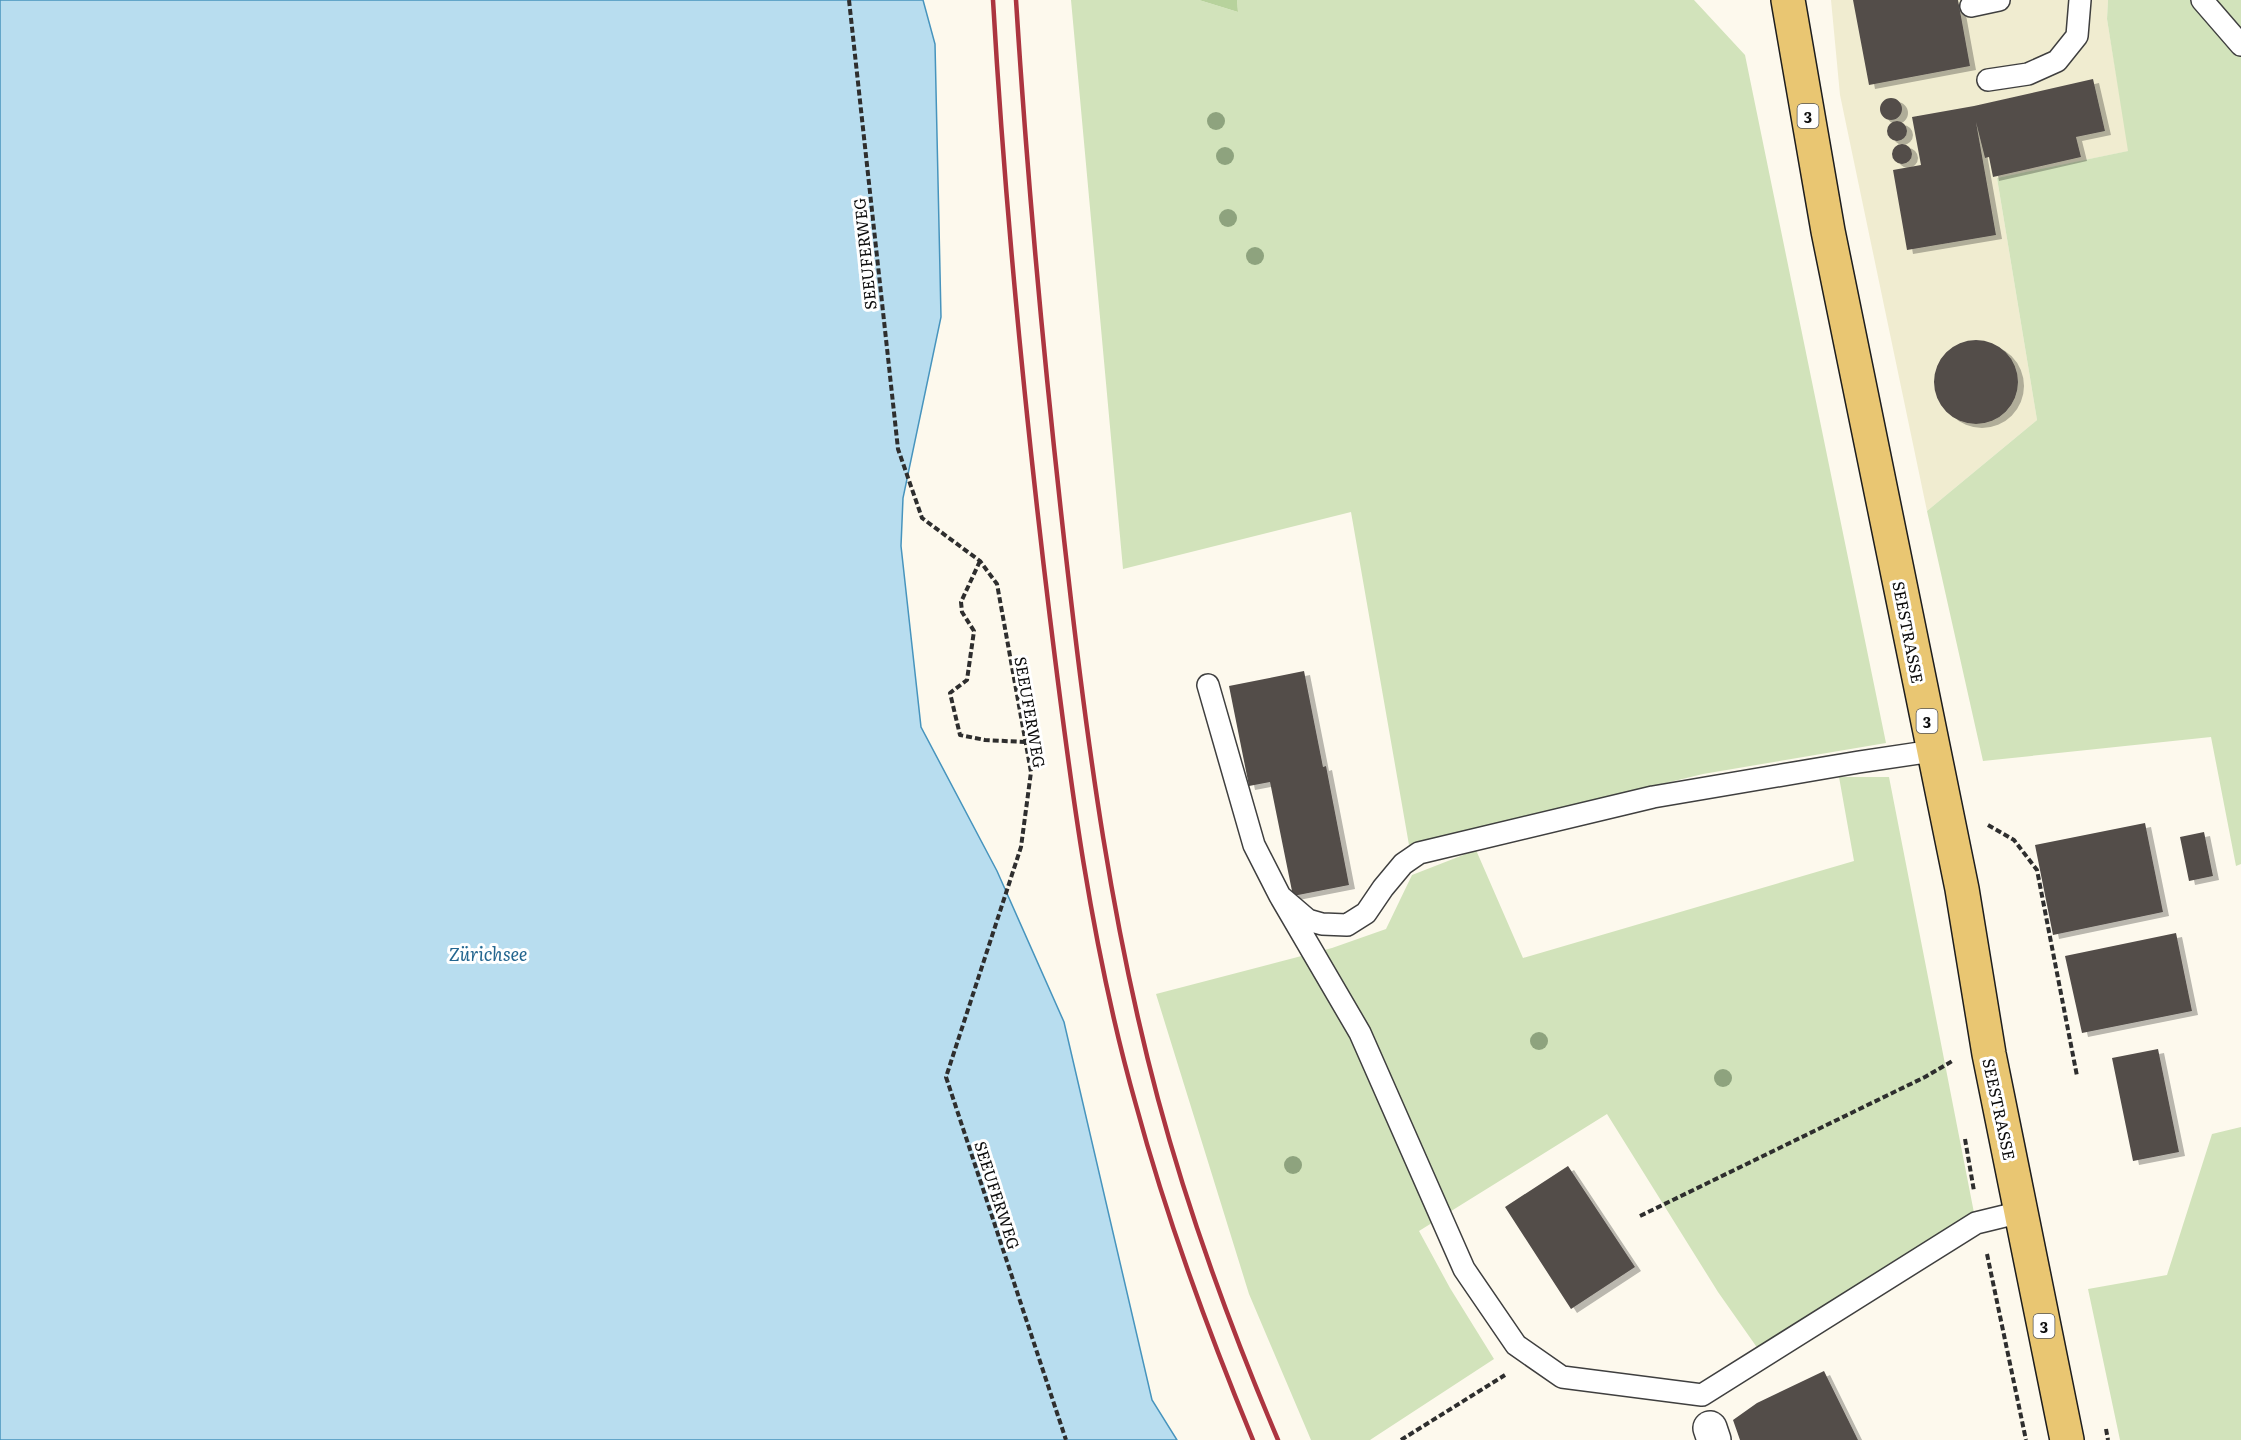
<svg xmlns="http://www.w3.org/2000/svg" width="2241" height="1440" font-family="Literata,serif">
	<defs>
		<filter id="shadow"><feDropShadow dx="6" dy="4" stdDeviation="0" flood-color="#0004"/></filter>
	</defs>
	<rect width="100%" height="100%" fill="#fdf9ed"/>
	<!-- farmland -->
	<path fill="#f0ecd0" d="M 1831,0 L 2108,0 L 2107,19 L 2129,151 L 1997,178 L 2037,420 L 1927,511 L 1840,95 Z"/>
	<!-- green -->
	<path fill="#d2e3bb" d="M 1071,0 L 1199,0 L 1238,12 L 1237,0 L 1694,0 L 1745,55 L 1886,743 L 1703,774 L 1409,845 L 1351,512 L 1123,569 Z
		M 2108,0 L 2241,0 L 2241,864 L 2236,866 L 2211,737 L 1983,761 L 1927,511 L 2037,420 L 1997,178 L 2128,151 L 2107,19 Z
		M 1839,777 L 1889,777 L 1976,1223 L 1763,1356 L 1718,1292 L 1607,1114 L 1419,1231 L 1450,1288 L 1494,1359 L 1370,1440 L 1311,1440 L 1249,1294 L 1156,994 L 1332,948 L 1386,929 L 1412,875 L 1476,850 L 1523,958 L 1854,861 Z
		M 2241,1127 L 2241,1440 L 2120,1440 L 2088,1289 L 2167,1275 L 2212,1134 Z"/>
	<!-- forest -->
	<path fill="#b7d29c" d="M 1199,0 L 1237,0 L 1238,12 Z"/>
	<!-- water -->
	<path fill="#b8ddef" stroke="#4794bd" stroke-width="1.5" d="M 0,0 L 923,0 L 935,44 L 941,317 L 903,498 L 901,546 L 921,727 L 997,871 L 1064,1022 L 1152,1400 L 1177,1440 L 0,1440 Z"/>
	<!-- building -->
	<path fill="#534d4a" filter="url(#shadow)" d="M 1853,0 L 1958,0 L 1970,66 L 1869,85 Z
		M 2093,79 L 2105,131 L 2076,137 L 2081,157 L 1993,177 L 1989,157 L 1985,158 L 1976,122 L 1996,235 L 1907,250 L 1893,170 L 1921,165 L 1912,117 L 1974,106 Z
		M1880 109a11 11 0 1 1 22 0a11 11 0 1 1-22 0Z
		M1887 131a10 10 0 1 1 20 0a10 10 0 1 1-20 0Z
		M1892 154a10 10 0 1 1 20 0a10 10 0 1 1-20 0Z
		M1934 382a42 42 0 1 1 84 0a42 42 0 1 1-84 0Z
		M 1304,671 L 1323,767 L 1326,766 L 1349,885 L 1293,896 L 1270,782 L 1249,786 L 1229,686 Z
		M 2145,823 L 2163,912 L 2053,935 L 2035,845 Z
		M 2204,832 L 2213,876 L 2189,881 L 2180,837 Z
		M 2176,933 L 2192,1011 L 2082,1033 L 2065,956 Z
		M 2158,1049 L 2179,1152 L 2133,1161 L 2112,1058 Z
		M 1568,1166 L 1635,1267 L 1571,1309 L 1505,1207 Z
		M 1824,1371 L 1858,1440 L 1740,1440 L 1733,1420 L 1757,1403 Z"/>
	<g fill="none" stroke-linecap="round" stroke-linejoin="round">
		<!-- lane casing -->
		<g stroke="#3f3f3f" stroke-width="24">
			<path id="lane" d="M 2202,0 L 2241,45
				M 1971,6 L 1999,0
				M 1988,80 L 2028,74 L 2057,61 L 2077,36 L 2080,0
				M 1208,685 L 1254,845 L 1280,896 L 1308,920 L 1322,924 L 1347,925 L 1366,913 L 1383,888 L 1403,864 L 1419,853 L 1653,797 L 1859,762 L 1933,751
				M 1280,896 L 1360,1033 L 1464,1269 L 1516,1345 L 1562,1377 L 1702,1395 L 1976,1223 L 2021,1212"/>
		</g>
		<!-- street casing -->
		<g stroke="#3f3f3f" stroke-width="36">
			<path id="street" d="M 1710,1428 L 1714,1440"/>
		</g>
		<!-- primary casing -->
		<g stroke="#1d1d1d" stroke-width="36">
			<path id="primary" d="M 1788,0 L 1828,231 L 1962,889 L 1989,1054 L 2067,1440"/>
		</g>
		<!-- path -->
		<path stroke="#2e2e2e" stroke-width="4" stroke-dasharray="6 3" stroke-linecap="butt" d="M 849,0 L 898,449 L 922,518 L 980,561 L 997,584 L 1031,772 L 1021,847 L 946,1077 L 1066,1440
			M 980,561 L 961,602 L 962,612 L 974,631 L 967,680 L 950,693 L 960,735 L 985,740 L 1025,742
			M 1988,825 L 2014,840 L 2037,870 L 2077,1076
			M 1965,1139 L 1974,1191
			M 1640,1216 L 1925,1077 L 1954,1060
			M 1987,1254 L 2026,1440
			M 2106,1429 L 2108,1440
			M 1401,1440 L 1505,1375"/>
		<!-- lane -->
		<use href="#lane" stroke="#fff" stroke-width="21"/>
		<!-- street -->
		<use href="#street" stroke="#fff" stroke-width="33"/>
		<!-- primary -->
		<use href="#primary" stroke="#e9c672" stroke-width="33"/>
		<!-- rail -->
		<path stroke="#ac3540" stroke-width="4.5" d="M 993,0 C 1005,207 1025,413 1050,618 C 1070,781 1091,947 1136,1105 C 1167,1220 1208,1331 1253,1440
			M 1016,0 C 1028,192 1046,383 1068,574 C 1088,750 1112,927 1158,1099 C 1189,1215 1231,1329 1278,1440"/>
	</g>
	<!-- trees -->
	<g fill="#8ea37e">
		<circle cx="1216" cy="121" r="9"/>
		<circle cx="1225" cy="156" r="9"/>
		<circle cx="1228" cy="218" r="9"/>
		<circle cx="1255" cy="256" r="9"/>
		<circle cx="1539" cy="1041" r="9"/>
		<circle cx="1723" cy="1078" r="9"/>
		<circle cx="1293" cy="1165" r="9"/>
	</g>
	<g text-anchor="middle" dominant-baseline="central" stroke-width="6" stroke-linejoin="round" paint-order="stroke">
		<!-- shield labels -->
		<g fill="#fff" stroke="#555" stroke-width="1.5">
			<rect x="1797.5" y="104" width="21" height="24" rx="4.5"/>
			<rect x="1916.5" y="709" width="21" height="24" rx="4.5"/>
			<rect x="2033.5" y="1314" width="21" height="24" rx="4.5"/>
		</g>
		<g font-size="15" font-weight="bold" fill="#0c0c0c">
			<text x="1808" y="116">3</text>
			<text x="1927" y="721">3</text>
			<text x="2044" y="1326">3</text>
		</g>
		<!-- street labels -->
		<g font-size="16" fill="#0c0c0c" stroke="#fff">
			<text transform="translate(864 254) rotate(-96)">SEEUFERWEG</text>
			<text transform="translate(1909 632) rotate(79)">SEESTRASSE</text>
			<text transform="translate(1031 712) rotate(80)">SEEUFERWEG</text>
			<text transform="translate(2000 1109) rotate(78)">SEESTRASSE</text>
			<text transform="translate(998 1195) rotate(72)">SEEUFERWEG</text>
		</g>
		<!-- water labels -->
		<g font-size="18" font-style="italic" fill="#24668f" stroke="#fff">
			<text x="488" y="953">Zürichsee</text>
		</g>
	</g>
</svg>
